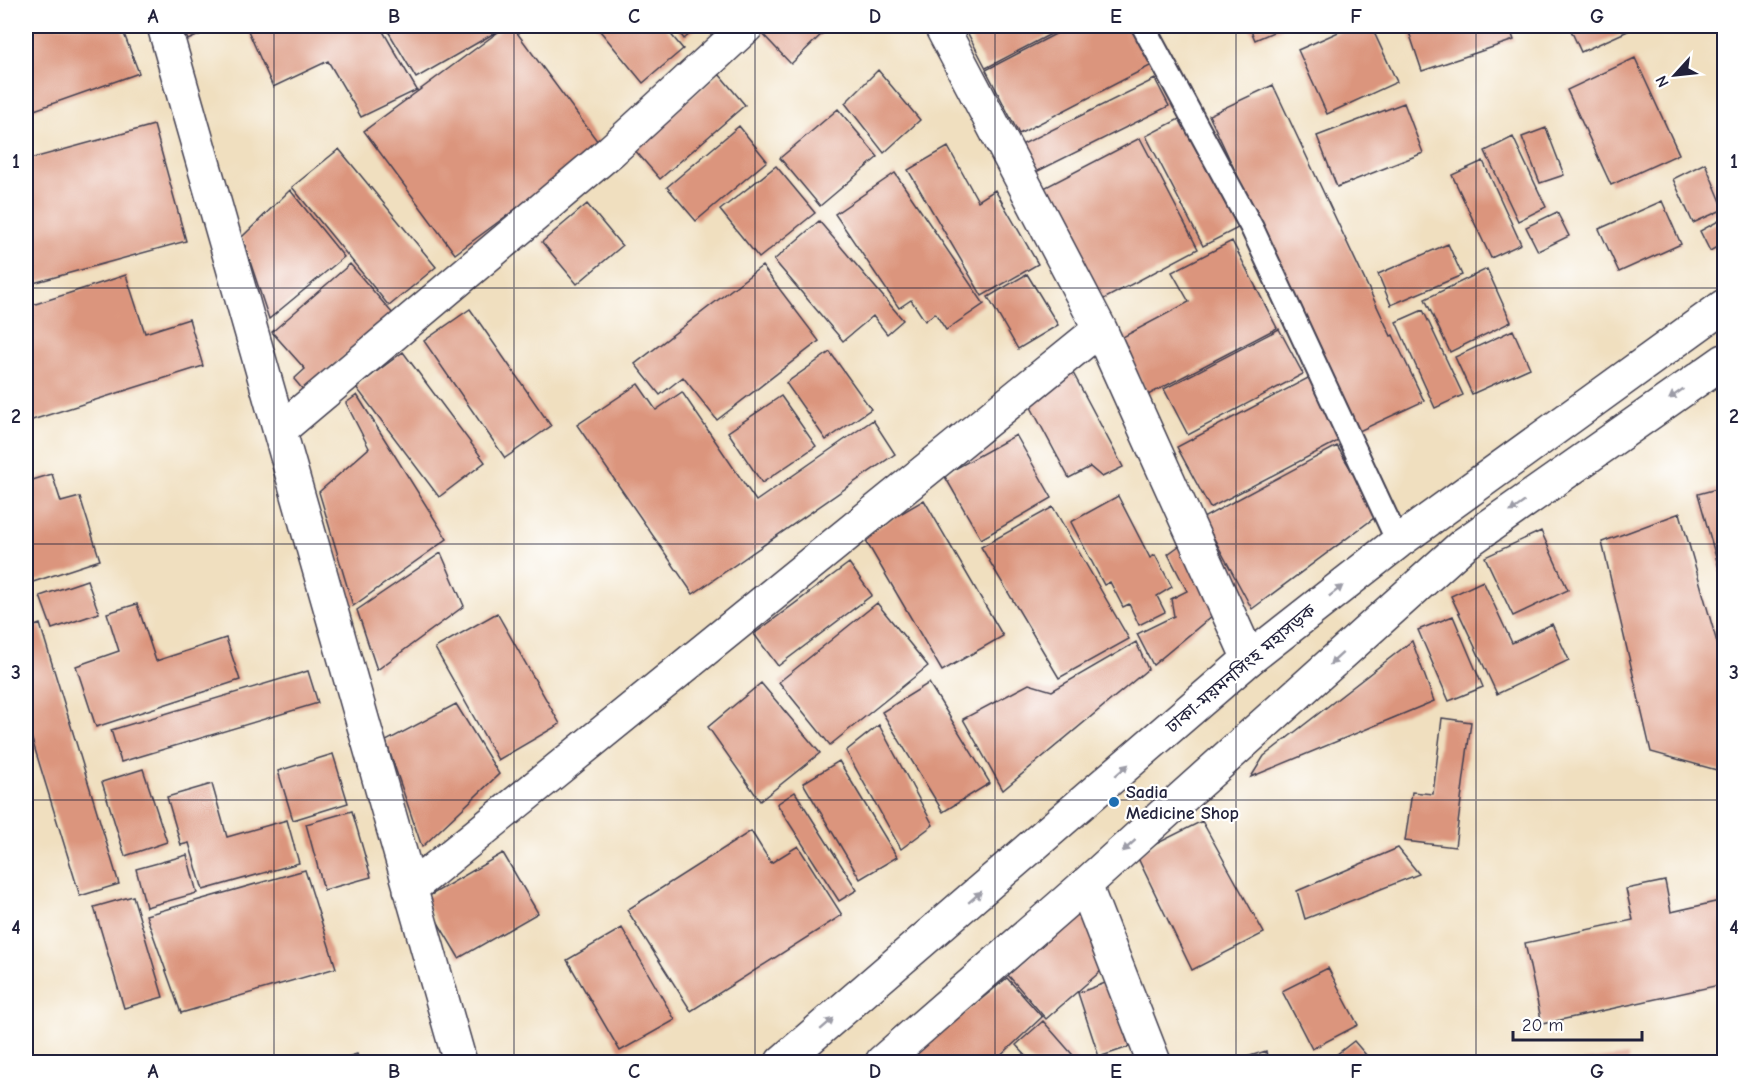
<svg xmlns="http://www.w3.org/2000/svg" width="1750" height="1088" font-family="'Comic Neue','Noto Sans Bengali',sans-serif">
	<rect width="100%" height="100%" fill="#fff"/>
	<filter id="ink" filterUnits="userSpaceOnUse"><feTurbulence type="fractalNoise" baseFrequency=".0167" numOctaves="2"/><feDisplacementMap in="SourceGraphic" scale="12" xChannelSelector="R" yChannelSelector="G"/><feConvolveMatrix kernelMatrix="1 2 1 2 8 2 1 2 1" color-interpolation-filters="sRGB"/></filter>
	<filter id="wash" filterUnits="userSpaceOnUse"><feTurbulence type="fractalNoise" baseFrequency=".008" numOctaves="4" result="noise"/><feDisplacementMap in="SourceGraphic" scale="24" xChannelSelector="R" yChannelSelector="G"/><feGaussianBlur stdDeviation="1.35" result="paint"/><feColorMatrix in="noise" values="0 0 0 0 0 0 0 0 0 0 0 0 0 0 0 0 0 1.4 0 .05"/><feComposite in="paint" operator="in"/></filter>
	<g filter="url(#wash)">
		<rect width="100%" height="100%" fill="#f0dfbf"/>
		<g id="blocks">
			<!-- building -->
			<path fill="#db957d" d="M 26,26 L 121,26 L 139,73 L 26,113 Z
				M 182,26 L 219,26 L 188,40 Z
				M 246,26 L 380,26 L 417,90 L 361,117 L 328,61 L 273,87 Z
				M 385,26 L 512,26 L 601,146 L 455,254 L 364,131 L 505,27 L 416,78 Z
				M 596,26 L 664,26 L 683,49 L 643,83 Z
				M 675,26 L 699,26 L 684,39 Z
				M 766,26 L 830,26 L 791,64 L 760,31 Z
				M 964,26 L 1066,26 L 986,68 Z
				M 1071,26 L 1132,26 L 1152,65 L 1019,134 L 986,70 Z
				M 1249,26 L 1287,26 L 1255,40 Z
				M 1352,26 L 1371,26 L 1397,82 L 1327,114 L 1298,50 Z
				M 1407,26 L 1509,26 L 1514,40 L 1422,71 Z
				M 1569,26 L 1639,26 L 1581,52 Z
				M 1635,58 L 1679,154 L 1611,185 L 1567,90 Z
				M 878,70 L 920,120 L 884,153 L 845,103 Z
				M 719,74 L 745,105 L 660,179 L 633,148 Z
				M 1155,79 L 1169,106 L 1032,174 L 1019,146 Z
				M 1273,85 L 1391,336 L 1393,335 L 1424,401 L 1357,432 L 1209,115 Z
				M 1404,103 L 1423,153 L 1337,187 L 1317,136 Z
				M 838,109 L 878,157 L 820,206 L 780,158 Z
				M 1183,117 L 1240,227 L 1203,246 L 1146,136 Z
				M 154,125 L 186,241 L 26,285 L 26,160 Z
				M 739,126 L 767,161 L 696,221 L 667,187 Z
				M 1546,128 L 1564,175 L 1540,183 L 1522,137 Z
				M 1513,137 L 1546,207 L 1518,221 L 1485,151 Z
				M 1140,138 L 1198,249 L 1102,300 L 1044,188 Z
				M 948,147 L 978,201 L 995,190 L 1038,264 L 982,296 L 908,170 Z
				M 339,149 L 436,267 L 389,306 L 292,187 Z
				M 1483,161 L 1521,244 L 1491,258 L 1452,175 Z
				M 1705,163 L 1724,209 L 1693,223 L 1673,179 Z
				M 776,166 L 815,213 L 759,258 L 720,210 Z
				M 895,173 L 984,304 L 946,330 L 935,313 L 925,321 L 911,300 L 899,308 L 835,214 Z
				M 290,190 L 344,257 L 269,319 L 242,237 Z
				M 1662,201 L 1681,244 L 1619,272 L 1599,229 Z
				M 587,204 L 622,246 L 577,284 L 542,242 Z
				M 1557,212 L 1569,236 L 1538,251 L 1526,227 Z
				M 1724,218 L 1724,243 L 1710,251 L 1700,231 Z
				M 819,221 L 903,320 L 887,334 L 873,316 L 843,341 L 774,260 Z
				M 1232,241 L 1277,328 L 1148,395 L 1119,339 L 1189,302 L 1172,272 Z
				M 1448,244 L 1462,275 L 1391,305 L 1378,274 Z
				M 350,264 L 393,314 L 304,391 L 294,379 L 305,369 L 272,332 Z
				M 762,266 L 819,341 L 717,420 L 683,377 L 660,395 L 635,364 Z
				M 1487,269 L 1511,322 L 1450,352 L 1425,299 Z
				M 1027,274 L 1058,325 L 1018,349 L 988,297 Z
				M 126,275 L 145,333 L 189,319 L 203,366 L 26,422 L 26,307 Z
				M 470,309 L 551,426 L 505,458 L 424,341 Z
				M 1423,310 L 1463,395 L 1435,408 L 1396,322 Z
				M 1279,329 L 1303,374 L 1188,435 L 1164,389 Z
				M 1513,330 L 1530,368 L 1472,394 L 1455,357 Z
				M 403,352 L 485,462 L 439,497 L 356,387 Z
				M 830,352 L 871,409 L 826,440 L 786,383 Z
				M 1072,371 L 1123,467 L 1102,477 L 1090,467 L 1069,478 L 1025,396 Z
				M 1310,377 L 1342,439 L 1210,508 L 1177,447 Z
				M 638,384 L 656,410 L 682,392 L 756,501 L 873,420 L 895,454 L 693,594 L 577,425 Z
				M 357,395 L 447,539 L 353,606 L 319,492 L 369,448 L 346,403 Z
				M 781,396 L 816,446 L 762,483 L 728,432 Z
				M 1016,435 L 1052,498 L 981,539 L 944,475 Z
				M 1337,446 L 1378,515 L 1252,609 L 1203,518 Z
				M 52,474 L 61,502 L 80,497 L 100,560 L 30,583 L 26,569 L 26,482 Z
				M 1724,487 L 1724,574 L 1721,575 L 1698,494 Z
				M 1118,496 L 1150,558 L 1155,555 L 1172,587 L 1157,596 L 1165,612 L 1139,625 L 1129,604 L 1123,607 L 1110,582 L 1104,585 L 1071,522 Z
				M 924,500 L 1003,636 L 942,671 L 863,536 Z
				M 1053,507 L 1129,639 L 1059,678 L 981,547 Z
				M 1680,513 L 1724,667 L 1724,772 L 1651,752 L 1602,542 Z
				M 1541,531 L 1568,590 L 1513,616 L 1485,557 Z
				M 1183,543 L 1219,610 L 1153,665 L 1137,634 L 1174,616 L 1171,599 L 1187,591 L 1168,554 Z
				M 441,553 L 464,606 L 377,670 L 357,610 Z
				M 849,563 L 872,595 L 778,666 L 754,634 Z
				M 87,580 L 99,613 L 52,629 L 40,596 Z
				M 1483,581 L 1512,643 L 1552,624 L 1569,660 L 1497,694 L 1451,596 Z
				M 877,603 L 928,666 L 830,745 L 779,682 Z
				M 137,604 L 156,661 L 226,638 L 240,680 L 96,727 L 76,666 L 119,651 L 107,613 Z
				M 497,613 L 560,724 L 498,760 L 435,648 Z
				M 1453,616 L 1483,687 L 1449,701 L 1418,630 Z
				M 40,624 L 119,884 L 80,896 L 26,720 L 26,629 Z
				M 1412,641 L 1434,701 L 1251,777 L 1264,756 Z
				M 1136,642 L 1148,669 L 1003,790 L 963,719 L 1029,684 L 1052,691 Z
				M 308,671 L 318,703 L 121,762 L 111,730 Z
				M 761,683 L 820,753 L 760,801 L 708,727 Z
				M 929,683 L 990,783 L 943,812 L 882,712 Z
				M 456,704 L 499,774 L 422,847 L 386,741 Z
				M 1442,718 L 1471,722 L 1455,847 L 1405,841 L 1412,792 L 1433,794 Z
				M 879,725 L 933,825 L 901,849 L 846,751 Z
				M 333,754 L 348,803 L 293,820 L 278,771 Z
				M 839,761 L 897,857 L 860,879 L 803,783 Z
				M 143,769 L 167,842 L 125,856 L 102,782 Z
				M 212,784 L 227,837 L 287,820 L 299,863 L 203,890 L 189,843 L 181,845 L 167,797 Z
				M 795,792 L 857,890 L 839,901 L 777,804 Z
				M 352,811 L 371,877 L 324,890 L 306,824 Z
				M 1202,821 L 1264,933 L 1192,970 L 1136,854 Z
				M 751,831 L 771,863 L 798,846 L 842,915 L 691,1011 L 627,910 Z
				M 1398,848 L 1419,874 L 1305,919 L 1297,891 Z
				M 503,853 L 538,913 L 459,958 L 424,899 Z
				M 187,855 L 197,893 L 146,907 L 136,869 Z
				M 305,870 L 336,968 L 181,1013 L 146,915 Z
				M 1665,881 L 1671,912 L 1724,900 L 1724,984 L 1542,1024 L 1525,943 L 1633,920 L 1626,889 Z
				M 133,896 L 163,997 L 124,1008 L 94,907 Z
				M 1086,906 L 1109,964 L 1046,1019 L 1008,975 Z
				M 622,928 L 675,1020 L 620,1051 L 567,960 Z
				M 1328,968 L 1358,1025 L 1312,1049 L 1282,991 Z
				M 1007,978 L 1042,1017 L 994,1062 L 917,1062 L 913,1055 Z
				M 1108,982 L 1129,1047 L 1099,1057 L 1078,993 Z
				M 1043,1021 L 1079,1062 L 1032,1062 L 1016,1045 Z
				M 1354,1041 L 1372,1062 L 1327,1062 Z
				M 1266,1051 L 1268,1062 L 1231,1062 Z
				M 357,1054 L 360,1062 L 332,1062 Z
				M 1628,1055 L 1629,1062 L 1583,1062 L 1583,1061 Z"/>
		</g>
	</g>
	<g filter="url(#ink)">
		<use href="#blocks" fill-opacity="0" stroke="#413e4f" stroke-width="1.5"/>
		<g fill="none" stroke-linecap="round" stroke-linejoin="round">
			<!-- lane casing -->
			<g stroke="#413e4f" stroke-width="26">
				<path id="lane" d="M 1143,26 L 1252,228 L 1398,542"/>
			</g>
			<!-- street casing -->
			<g stroke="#413e4f" stroke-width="36">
				<path id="street" d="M 164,26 L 460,1062
					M 941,26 L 1100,329 L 1249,659
					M 280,430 L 610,152 L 747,26
					M 1085,885 L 1154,1062
					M 410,889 L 1100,329"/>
			</g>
			<!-- secondary casing -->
			<g stroke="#413e4f" stroke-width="36">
				<path id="secondary" d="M 782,1062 L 1249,659 L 1398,542 L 1724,306
					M 882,1062 L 1085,885 L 1464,544 L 1724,361"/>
			</g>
			<!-- lane -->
			<use href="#lane" stroke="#fff" stroke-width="22"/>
			<!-- street -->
			<use href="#street" stroke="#fff" stroke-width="33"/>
			<!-- secondary -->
			<use href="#secondary" stroke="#fff" stroke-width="33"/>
		</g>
		<!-- one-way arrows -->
		<defs><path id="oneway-solid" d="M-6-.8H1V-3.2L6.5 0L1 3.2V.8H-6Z" transform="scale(1.5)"/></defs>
		<g fill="#9c9ca7">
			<use href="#oneway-solid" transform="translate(1676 394) rotate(145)"/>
			<use href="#oneway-solid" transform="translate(1517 507) rotate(145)"/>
			<use href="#oneway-solid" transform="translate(1336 591) rotate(-38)"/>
			<use href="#oneway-solid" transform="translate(1336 659) rotate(138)"/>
			<use href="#oneway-solid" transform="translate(1122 770) rotate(-41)"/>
			<use href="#oneway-solid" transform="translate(1129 846) rotate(138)"/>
			<use href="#oneway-solid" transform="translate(975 897) rotate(-41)"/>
			<use href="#oneway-solid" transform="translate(827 1024) rotate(-41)"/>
		</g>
	</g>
	<!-- grid -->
	<path fill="none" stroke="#22223b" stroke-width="1.5" stroke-opacity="0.55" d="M 274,26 L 274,1062M 514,26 L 514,1062M 755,26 L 755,1062M 995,26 L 995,1062M 1236,26 L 1236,1062M 1476,26 L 1476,1062M 26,288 L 1724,288M 26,544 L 1724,544M 26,800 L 1724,800"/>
	<!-- markers -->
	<circle fill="#1f6fb2" stroke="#fff" stroke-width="2" cx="1114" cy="802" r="6"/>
	<g text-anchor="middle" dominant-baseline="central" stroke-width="4.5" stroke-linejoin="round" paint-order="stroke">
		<!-- street labels -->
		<g font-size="18" fill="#22223b" stroke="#fff">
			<text transform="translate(1241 669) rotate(-40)">ঢাকা-ময়মনসিংহ মহাসড়ক</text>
		</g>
		<!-- poi labels -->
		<g font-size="18" font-weight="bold" fill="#22223b" stroke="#fff" text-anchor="start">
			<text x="1126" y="792">Sadia<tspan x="1126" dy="21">Medicine Shop</tspan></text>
		</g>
	</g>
	<!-- margin -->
	<rect width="1750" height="1088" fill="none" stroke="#fff" stroke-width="66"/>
	<!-- north arrow -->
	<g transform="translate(1675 75) rotate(243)" stroke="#ffffff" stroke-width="4.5" paint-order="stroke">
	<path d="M0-4.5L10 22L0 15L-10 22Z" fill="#22223b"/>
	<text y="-9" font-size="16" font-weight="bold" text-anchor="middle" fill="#22223b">N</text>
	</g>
	<!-- scale -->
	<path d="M1513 1031v9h129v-9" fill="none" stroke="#22223b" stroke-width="3"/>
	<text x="1522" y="1031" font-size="18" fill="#22223b" stroke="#ffffff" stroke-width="4.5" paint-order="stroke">20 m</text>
	<rect x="33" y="33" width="1684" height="1022" fill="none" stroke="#22223b" stroke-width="2"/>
	<g font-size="20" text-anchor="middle" font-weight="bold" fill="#22223b">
		<text x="153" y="23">A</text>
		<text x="394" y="23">B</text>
		<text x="634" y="23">C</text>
		<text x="875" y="23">D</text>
		<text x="1116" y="23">E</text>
		<text x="1356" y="23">F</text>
		<text x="1597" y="23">G</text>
		<text x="16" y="168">1</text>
		<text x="1734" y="168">1</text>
		<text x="16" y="423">2</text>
		<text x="1734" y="423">2</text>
		<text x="16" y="679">3</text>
		<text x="1734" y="679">3</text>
		<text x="16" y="934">4</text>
		<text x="1734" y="934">4</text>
		<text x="153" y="1078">A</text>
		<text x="394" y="1078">B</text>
		<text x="634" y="1078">C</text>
		<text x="875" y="1078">D</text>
		<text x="1116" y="1078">E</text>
		<text x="1356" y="1078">F</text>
		<text x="1597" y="1078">G</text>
	</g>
</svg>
